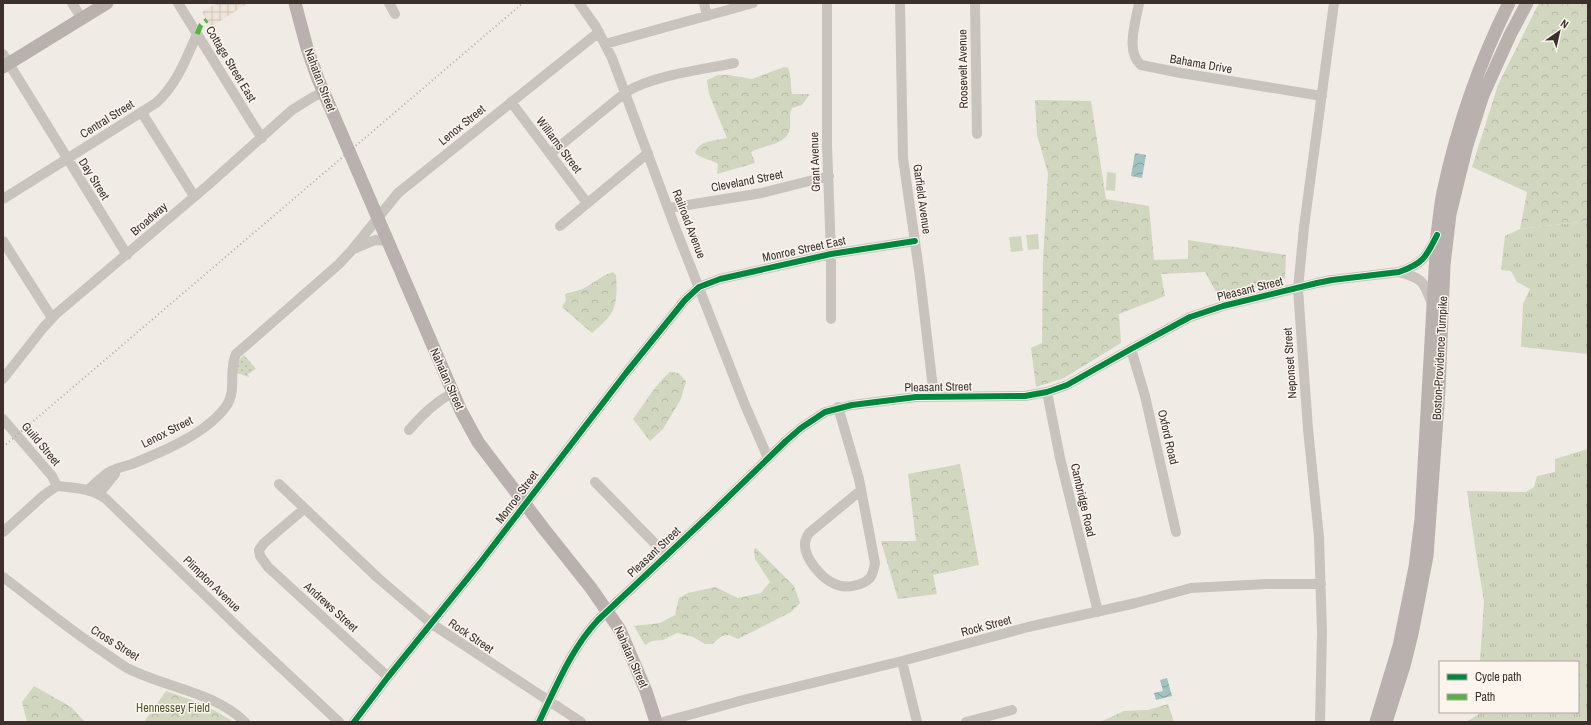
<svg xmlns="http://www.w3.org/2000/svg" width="1591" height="725" font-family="'Archivo Narrow',sans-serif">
	<defs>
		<pattern id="grass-tufts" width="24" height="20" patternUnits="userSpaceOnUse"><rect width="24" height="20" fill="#d1d6bf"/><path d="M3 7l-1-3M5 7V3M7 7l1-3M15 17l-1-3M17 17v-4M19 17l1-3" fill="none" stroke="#b4b8a4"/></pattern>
		<pattern id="forest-crowns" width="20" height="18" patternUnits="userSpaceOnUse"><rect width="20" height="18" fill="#d1d6bf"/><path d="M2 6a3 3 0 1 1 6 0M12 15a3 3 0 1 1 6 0" fill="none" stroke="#b4b8a4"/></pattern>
		<pattern id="park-dots" width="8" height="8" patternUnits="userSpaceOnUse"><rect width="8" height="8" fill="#d1d6bf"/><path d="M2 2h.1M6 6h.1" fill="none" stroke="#b4b8a4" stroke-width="1.8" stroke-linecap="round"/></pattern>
		<pattern id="plaza-grid" width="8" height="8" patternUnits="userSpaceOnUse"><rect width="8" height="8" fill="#eee3d5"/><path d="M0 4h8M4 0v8" fill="none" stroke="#cdc3b7"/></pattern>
		<pattern id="water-waves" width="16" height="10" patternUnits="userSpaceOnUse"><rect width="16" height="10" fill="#a1c2c1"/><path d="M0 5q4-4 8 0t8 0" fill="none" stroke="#849e9d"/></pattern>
	</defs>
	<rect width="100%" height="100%" fill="#f0ebe5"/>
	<!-- grass -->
	<path fill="url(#grass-tufts)" d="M 1588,221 L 1588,354 L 1521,347 L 1523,304 L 1530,289 L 1517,282 L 1511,271 L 1501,270 L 1505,236 L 1520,229 Z
		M 1588,449 L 1588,722 L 1466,722 L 1479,714 L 1479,712 L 1578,712 L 1578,662 L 1480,662 L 1484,601 L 1476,553 L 1467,491 L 1526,492 L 1534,487 L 1537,476 L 1555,472 L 1555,459 Z"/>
	<!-- forest -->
	<path fill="url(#forest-crowns)" d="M 1539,3 L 1588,3 L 1588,221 L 1520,229 L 1527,192 L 1472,167 L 1498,85 Z
		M 784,67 L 788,68 C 792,77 790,85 792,94 L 810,94 L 802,105 L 792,108 C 788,116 792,124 789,132 C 783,146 762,145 751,152 L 755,163 L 717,174 L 718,164 C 710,159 702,159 695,153 C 699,140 715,141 727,138 L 709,94 L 707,80 L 718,75 L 729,75 L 752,79 Z
		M 1035,100 L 1091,101 L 1106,199 L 1149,206 L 1154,260 L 1188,259 L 1188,240 L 1286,255 L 1285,279 L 1220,299 L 1205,272 L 1161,274 L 1165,296 L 1119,314 L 1121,343 L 1064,378 L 1036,387 L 1031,348 L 1042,343 L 1043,261 L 1048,173 L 1037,135 Z
		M 613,272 L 616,275 C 617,291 618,309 606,320 C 602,325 596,329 592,333 L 562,307 L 566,300 L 565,294 L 583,289 L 605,275 Z
		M 670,372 L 678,373 L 686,381 L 681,399 L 663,429 L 650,441 L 633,419 C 645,403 655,385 670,372 Z
		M 960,464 L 979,565 L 933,575 L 937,594 L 898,599 L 881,541 L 916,541 L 908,474 Z
		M 756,548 L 794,586 L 800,603 L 791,612 L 738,639 L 729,635 L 722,636 L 712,644 L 705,644 L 693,637 L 677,633 L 663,640 L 652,641 L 645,645 L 634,626 L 660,623 L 675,615 L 679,598 L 688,593 L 715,587 L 738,598 L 761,593 L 770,582 L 755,559 L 754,549 Z
		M 34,686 L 71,707 L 85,722 L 27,722 L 22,702 Z
		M 166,691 L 203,704 L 231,720 L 230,722 L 144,722 Z
		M 1168,704 L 1174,722 L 1100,722 L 1124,711 L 1148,710 Z"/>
	<!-- park -->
	<path fill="url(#park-dots)" d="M 244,355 L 256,369 L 248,374 L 249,377 L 237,373 C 236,365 238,360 244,355 Z"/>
	<!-- garden -->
	<path fill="#d1d6bf" d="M 1107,172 L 1116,173 L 1115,191 L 1106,190 Z
		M 1038,234 L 1039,249 L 1028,250 L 1026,235 Z
		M 1021,236 L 1023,251 L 1011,252 L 1009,237 Z"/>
	<!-- plaza -->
	<path fill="url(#plaza-grid)" d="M 217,3 L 248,3 L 211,27 L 202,12 Z"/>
	<!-- water -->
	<path fill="url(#water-waves)" d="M 1135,153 L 1146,155 L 1142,178 L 1131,176 Z
		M 1167,678 L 1172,696 L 1156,700 L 1154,693 L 1163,691 L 1160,680 Z"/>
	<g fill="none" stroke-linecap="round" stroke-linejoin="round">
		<!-- minor -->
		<path stroke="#c9c3be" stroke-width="10" d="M 72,3 L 82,19
			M 178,3 L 254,126 L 262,138
			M 389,3 L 395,14
			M 579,3 L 596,27 L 612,58 L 675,227 L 745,405 L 768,458
			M 704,3 L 707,16
			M 827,3 L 827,145 L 831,254 L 831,319
			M 900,3 L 903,158 L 920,277 L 934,397
			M 975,3 L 977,134
			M 1139,3 C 1136,21 1125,52 1141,65 L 1181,73 L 1322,96
			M 605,44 L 753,3
			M 3,54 L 127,255
			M 511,102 L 587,203
			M 142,113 L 194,196
			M 550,154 L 626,92 C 654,75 701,70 734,63
			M 3,199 L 156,103 C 177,84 186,59 197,34
			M 669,208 L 762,193 L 829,176
			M 560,226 L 648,153
			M 3,241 L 52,318
			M 354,249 L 375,240 L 387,241
			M 1399,272 C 1423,279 1423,280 1432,304
			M 1131,349 L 1145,396 L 1176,532
			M 3,379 L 43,328 L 56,314 L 207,186 L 292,110 L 313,97 L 324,92
			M 1047,392 L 1060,458 L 1098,612
			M 838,407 L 859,479 L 875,563 C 874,568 873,574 870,578 C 862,586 845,589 835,584 C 822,579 804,558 805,544 C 805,539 807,536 809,533 L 860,491
			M 3,419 L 52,476 L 57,486
			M 409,430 C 422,415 434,403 452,393
			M 595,482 L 666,555
			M 279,484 L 378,578 L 432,624 L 581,722
			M 57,486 C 75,488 91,488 106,499 L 244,633 L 339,722
			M 88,490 C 95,484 103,475 111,471 C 118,468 125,466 132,464 C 162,452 208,433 227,405 C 237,389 228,371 236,354 L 339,264 L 352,250 L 398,193 L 599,32
			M 99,494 L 115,474
			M 304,509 L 264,543 L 259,550 L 260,556 L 268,567 L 388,677
			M 3,532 L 44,495 L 57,486
			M 3,577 C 35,601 66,627 99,649 C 108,655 117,662 127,668 C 166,688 213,691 245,722
			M 902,661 L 917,722
			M 354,722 L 388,677 L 480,563 L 626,373 L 685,300 L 699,287 L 720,279 L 831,254 L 915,241
			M 539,722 C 556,687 571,649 598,620 L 718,507 L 786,441 L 801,428 L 825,412 L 852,405 L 916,397 L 1025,396 L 1047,392 L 1067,385 L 1131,349 L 1190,317 L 1223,306 L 1317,283 L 1332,280 L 1399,272 C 1422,264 1425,259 1436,238
			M 663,722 L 747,699 L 902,661 L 1028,627 L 1136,603 L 1191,588 L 1266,584 L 1321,584
			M 966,722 L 1012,710
			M 1320,722 L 1322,632 L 1319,537 L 1308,429 L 1298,289 L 1304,227 L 1334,3"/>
		<!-- major -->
		<path stroke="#b8b1ad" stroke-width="13" d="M 295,3 L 307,48 L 318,79 L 461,411 L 478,442 L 544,529 L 591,588 L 620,630 L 646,691 L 656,722
			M 3,67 L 107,3
			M 1376,722 L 1399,646 L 1415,567 L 1421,519 L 1437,235 C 1439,221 1440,206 1443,192 C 1457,127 1479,63 1509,3
			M 1386,722 L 1404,666 L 1412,634 L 1427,556 L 1439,390 L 1444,265 L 1450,214 L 1467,145 L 1483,95 L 1510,35 L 1527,3"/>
		<!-- rail -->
		<path stroke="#b1aca8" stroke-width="2" stroke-dasharray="1 3" stroke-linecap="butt" d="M 3,447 L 523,3"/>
		<!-- quiet -->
		<path stroke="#57b246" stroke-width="5" stroke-dasharray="10 5" stroke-linecap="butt" d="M 197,34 L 201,25 L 207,20"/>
		<!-- cycleway casing -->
		<g stroke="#fbf5ee" stroke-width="8">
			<path id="cycleway" d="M 354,722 L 388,677 L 480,563 L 626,373 L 685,300 L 699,287 L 720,279 L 831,254 L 915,241
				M 539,722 C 556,687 571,649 598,620 L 718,507 L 786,441 L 801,428 L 825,412 L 852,405 L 916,397 L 1025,396 L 1047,392 L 1067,385 L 1131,349 L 1190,317 L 1223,306 L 1317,283 L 1332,280 L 1399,272 C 1424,263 1426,257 1437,235"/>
		</g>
		<!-- cycleway -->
		<use href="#cycleway" stroke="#00873e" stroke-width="6"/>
	</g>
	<g text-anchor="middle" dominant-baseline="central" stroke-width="3" stroke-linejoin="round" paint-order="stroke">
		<!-- street labels -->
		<g font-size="12" fill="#3b302b" stroke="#fbf5ee">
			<text transform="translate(231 64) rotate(59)">Cottage Street East</text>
			<text transform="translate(1201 64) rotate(10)">Bahama Drive</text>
			<text transform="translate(963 69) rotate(-91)">Roosevelt Avenue</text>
			<text transform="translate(320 80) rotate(69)">Nahatan Street</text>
			<text transform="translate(107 119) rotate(-32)">Central Street</text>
			<text transform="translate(462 125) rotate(-39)">Lenox Street</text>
			<text transform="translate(559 145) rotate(53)">Williams Street</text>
			<text transform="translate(815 162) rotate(-92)">Grant Avenue</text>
			<text transform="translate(94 179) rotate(58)">Day Street</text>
			<text transform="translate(747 181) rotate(-11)">Cleveland Street</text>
			<text transform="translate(922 199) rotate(82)">Garfield Avenue</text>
			<text transform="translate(149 219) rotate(-41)">Broadway</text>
			<text transform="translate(689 224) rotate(69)">Railroad Avenue</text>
			<text transform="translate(804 249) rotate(-12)">Monroe Street East</text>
			<text transform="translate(1250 289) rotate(-14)">Pleasant Street</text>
			<text transform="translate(1440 358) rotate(-87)">Boston-Providence Turnpike</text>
			<text transform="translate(1290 363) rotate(-94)">Neponset Street</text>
			<text transform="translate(447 379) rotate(66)">Nahatan Street</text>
			<text transform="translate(938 387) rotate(-1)">Pleasant Street</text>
			<text transform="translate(167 432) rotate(-27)">Lenox Street</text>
			<text transform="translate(1168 437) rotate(77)">Oxford Road</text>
			<text transform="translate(41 444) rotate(50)">Guild Street</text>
			<text transform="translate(517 497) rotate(-53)">Monroe Street</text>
			<text transform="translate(1083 500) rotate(77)">Cambridge Road</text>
			<text transform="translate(654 552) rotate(-43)">Pleasant Street</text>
			<text transform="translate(212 584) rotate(44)">Plimpton Avenue</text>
			<text transform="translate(331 607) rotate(42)">Andrews Street</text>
			<text transform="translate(986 626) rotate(-15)">Rock Street</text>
			<text transform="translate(471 636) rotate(34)">Rock Street</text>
			<text transform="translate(115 643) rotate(32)">Cross Street</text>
			<text transform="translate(631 657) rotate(66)">Nahatan Street</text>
		</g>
		<!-- park labels -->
		<g font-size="12" fill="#4a5a2e" stroke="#fbf5ee">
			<text x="173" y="708">Hennessey Field</text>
		</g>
	</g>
	<!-- border -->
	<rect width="1591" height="725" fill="none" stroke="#3b302b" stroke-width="8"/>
	<!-- legend -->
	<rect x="1439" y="661" width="140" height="52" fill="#fbf5ee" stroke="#aea6a0"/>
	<rect x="1447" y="674" width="20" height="6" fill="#00873e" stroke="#aea6a0"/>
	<text x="1475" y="681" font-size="12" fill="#3b302b">Cycle path</text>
	<rect x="1447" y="694" width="20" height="6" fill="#57b246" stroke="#aea6a0"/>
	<text x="1475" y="701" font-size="12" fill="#3b302b">Path</text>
	<!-- north arrow -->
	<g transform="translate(1559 32) rotate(34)" stroke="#fbf5ee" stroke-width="3" paint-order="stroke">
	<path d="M0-3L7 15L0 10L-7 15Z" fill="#3b302b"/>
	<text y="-6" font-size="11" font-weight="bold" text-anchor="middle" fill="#3b302b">N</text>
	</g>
</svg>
